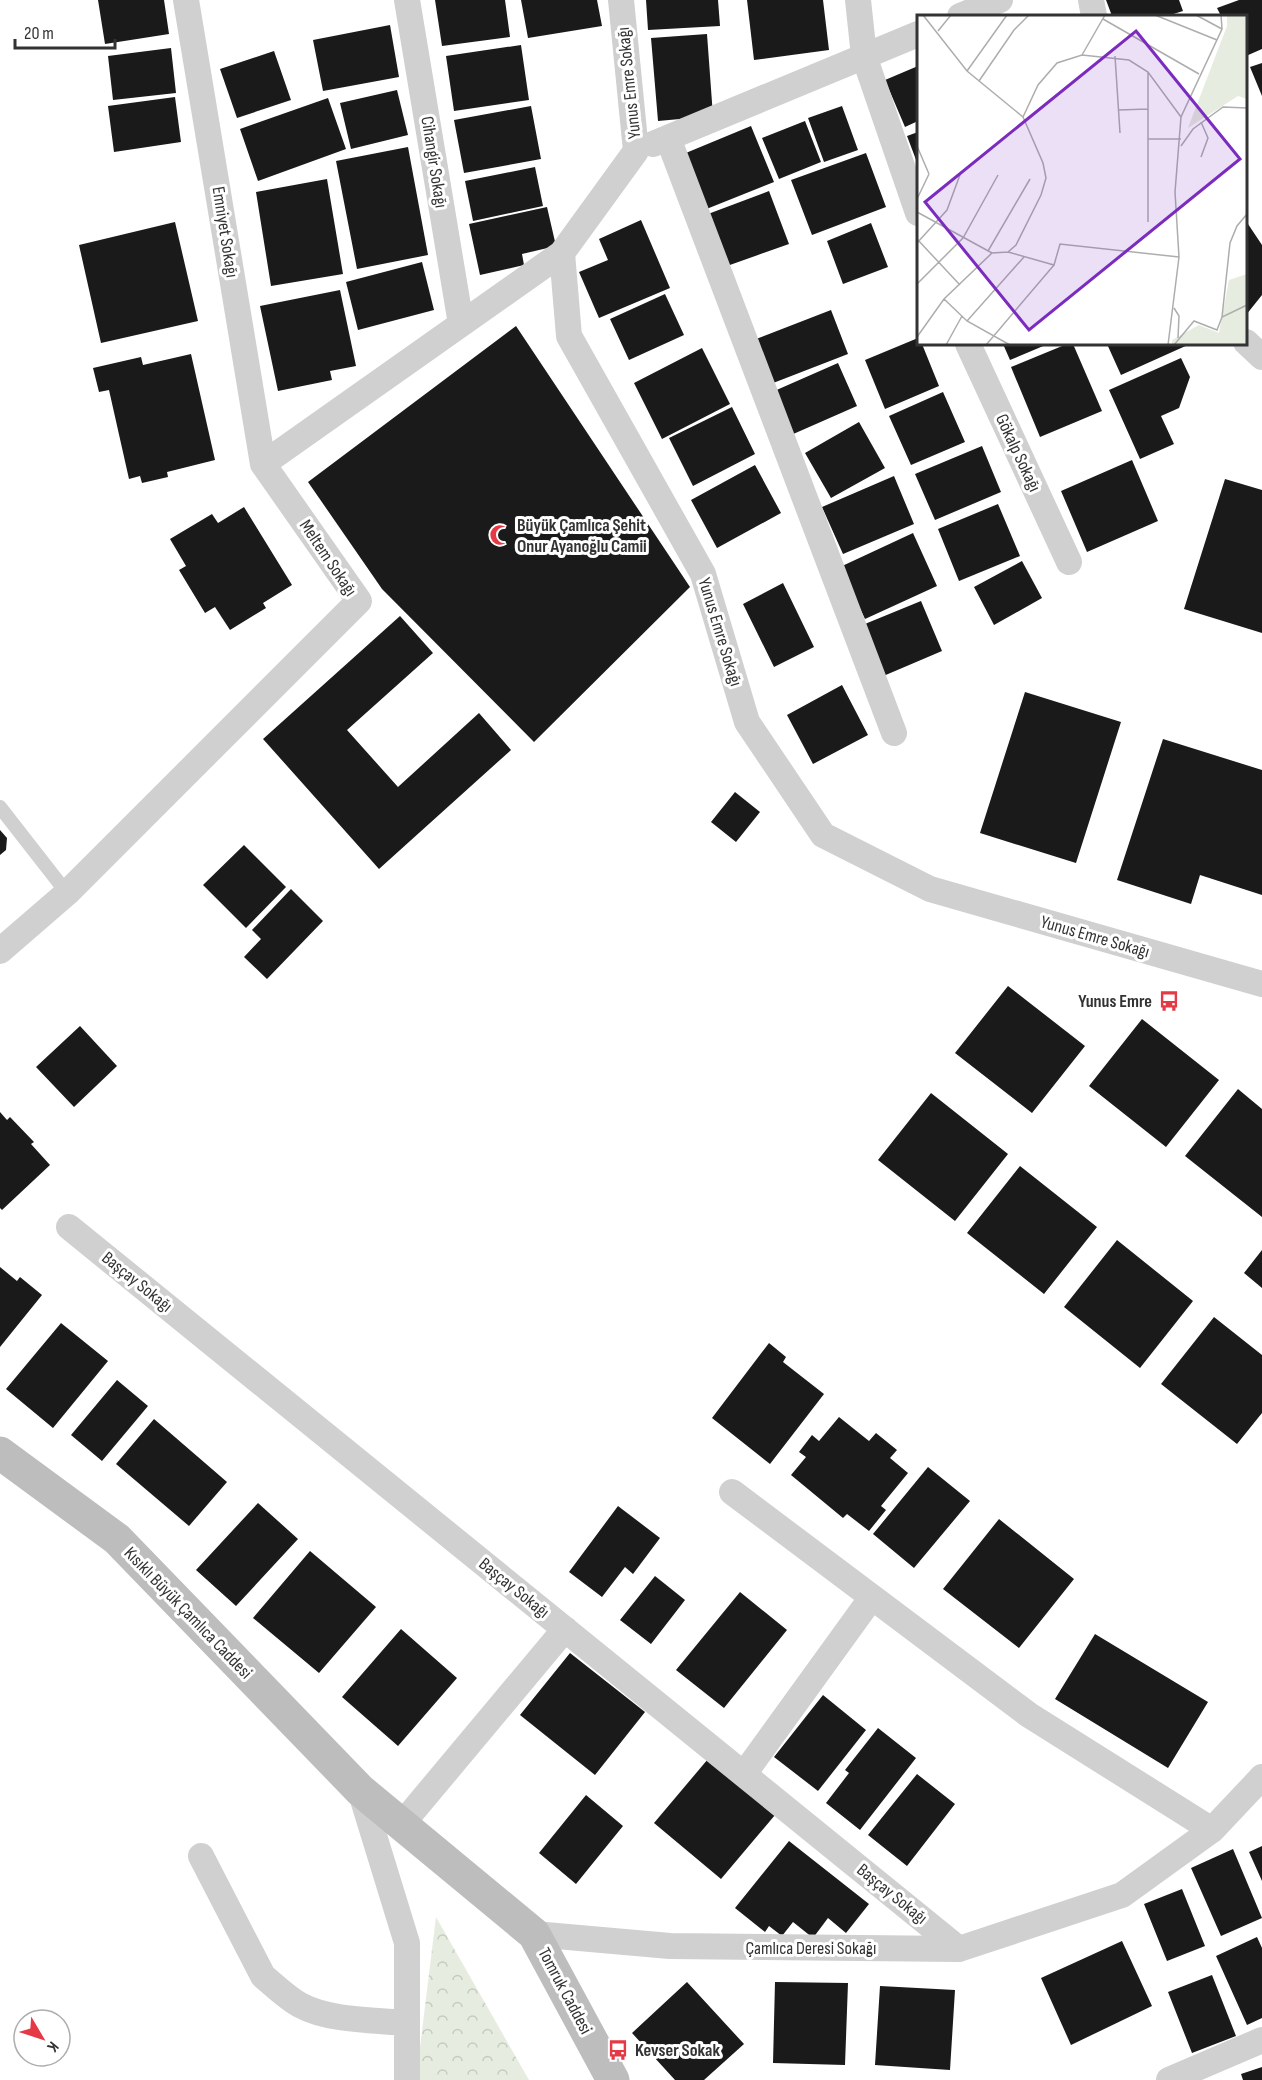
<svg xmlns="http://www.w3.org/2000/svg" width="1262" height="2080" font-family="'Sofia Sans Condensed',sans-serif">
	<defs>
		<pattern id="forest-crowns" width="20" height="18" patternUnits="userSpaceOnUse" patternTransform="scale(1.5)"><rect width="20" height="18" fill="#e6ecdf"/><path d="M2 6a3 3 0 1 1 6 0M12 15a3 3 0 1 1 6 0" fill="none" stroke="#c6cbc0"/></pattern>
	</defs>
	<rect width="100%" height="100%" fill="#fff"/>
	<!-- forest -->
	<path fill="url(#forest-crowns)" d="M 436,1917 L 529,2080 L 416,2080 Z"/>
	<!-- building -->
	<path fill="#1a1a1a" d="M 98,0 L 164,0 L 169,34 L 105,44 Z
		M 435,0 L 505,0 L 510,37 L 442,46 Z
		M 521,0 L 597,0 L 602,26 L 528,38 Z
		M 646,0 L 718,0 L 720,26 L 648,30 Z
		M 747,0 L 823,0 L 829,50 L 754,60 Z
		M 1106,0 L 1179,0 L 1183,11 L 1167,16 L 1112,16 Z
		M 1239,0 L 1262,0 L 1262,49 L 1246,56 L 1246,16 L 1221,16 L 1217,8 Z
		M 390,25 L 399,77 L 323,91 L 313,40 Z
		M 707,34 L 713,116 L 658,121 L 651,38 Z
		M 521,45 L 529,100 L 454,111 L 446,56 Z
		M 171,48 L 176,93 L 113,100 L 108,56 Z
		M 274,51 L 291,100 L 237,118 L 220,69 Z
		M 1262,63 L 1262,96 L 1250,67 Z
		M 918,66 L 918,121 L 905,127 L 885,80 Z
		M 397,90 L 408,135 L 351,149 L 340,103 Z
		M 175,97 L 181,142 L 114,152 L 108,106 Z
		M 328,98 L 346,149 L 258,181 L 240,129 Z
		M 531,106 L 541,159 L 464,173 L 454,120 Z
		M 842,106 L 858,150 L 824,162 L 808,118 Z
		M 805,121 L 821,162 L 779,179 L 762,138 Z
		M 751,126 L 774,182 L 704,210 L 681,155 Z
		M 918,132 L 918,165 L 907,136 Z
		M 408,147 L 428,255 L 357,269 L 336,161 Z
		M 866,153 L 886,207 L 812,235 L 791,180 Z
		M 535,167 L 543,206 L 473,221 L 465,181 Z
		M 327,179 L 343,274 L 271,286 L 256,192 Z
		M 769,191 L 789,244 L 727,266 L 708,214 Z
		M 547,207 L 556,246 L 522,254 L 524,265 L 480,275 L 469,224 Z
		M 641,220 L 670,288 L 599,318 L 579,272 L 608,260 L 599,239 Z
		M 1246,221 L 1262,245 L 1262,295 L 1246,315 Z
		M 175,222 L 198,321 L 101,343 L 79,245 Z
		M 871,223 L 888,267 L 843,284 L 827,241 Z
		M 422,262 L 434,310 L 358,330 L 346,282 Z
		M 340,290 L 356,366 L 330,371 L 332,380 L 278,391 L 260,306 Z
		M 665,294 L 684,335 L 629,360 L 610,319 Z
		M 831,310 L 848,354 L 768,385 L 751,341 Z
		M 516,326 L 690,587 L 534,742 L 382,589 L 308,482 Z
		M 918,338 L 918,344 L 922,344 L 939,386 L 885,409 L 865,360 Z
		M 1003,344 L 1048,344 L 1010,360 Z
		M 1067,344 L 1073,344 L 1102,411 L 1040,437 L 1011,367 Z
		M 1107,344 L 1190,344 L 1121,375 Z
		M 702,348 L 730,404 L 662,439 L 634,383 Z
		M 191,354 L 215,460 L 167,472 L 168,477 L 142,483 L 140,476 L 129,479 L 109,390 L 99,392 L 93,368 L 141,357 L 143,365 Z
		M 1181,358 L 1190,377 L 1179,408 L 1161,416 L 1174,444 L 1140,459 L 1109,390 Z
		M 838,363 L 857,406 L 791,435 L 772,392 Z
		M 943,392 L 965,442 L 911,465 L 889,416 Z
		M 732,407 L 755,454 L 693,486 L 669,438 Z
		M 859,422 L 885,468 L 831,498 L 805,453 Z
		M 982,446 L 1001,492 L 935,520 L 915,474 Z
		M 1132,460 L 1158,521 L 1087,552 L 1061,491 Z
		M 755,465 L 781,513 L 717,548 L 691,500 Z
		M 894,476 L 914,524 L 843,554 L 822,507 Z
		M 1225,479 L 1262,490 L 1262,633 L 1184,609 Z
		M 998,504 L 1020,556 L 959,581 L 938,529 Z
		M 244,507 L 292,585 L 263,603 L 266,608 L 230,630 L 215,607 L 205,613 L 179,570 L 186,566 L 170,539 L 212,514 L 218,523 Z
		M 913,533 L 937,586 L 865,619 L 840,567 Z
		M 1022,561 L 1042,598 L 994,625 L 974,587 Z
		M 783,583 L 814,647 L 774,667 L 743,604 Z
		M 921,601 L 942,651 L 881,677 L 860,626 Z
		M 400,616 L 433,653 L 347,730 L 398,787 L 479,713 L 511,750 L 379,869 L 263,739 Z
		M 842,685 L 868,735 L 813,764 L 787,715 Z
		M 1025,692 L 1121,722 L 1076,863 L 980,833 Z
		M 1163,739 L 1262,770 L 1262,895 L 1200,875 L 1191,904 L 1117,880 Z
		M 735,792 L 760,812 L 736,842 L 711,822 Z
		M 0,830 L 7,838 L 6,850 L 0,855 Z
		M 244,845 L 286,887 L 246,928 L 203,885 Z
		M 291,889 L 323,921 L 267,979 L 244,957 L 261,939 L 252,930 Z
		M 1008,986 L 1085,1046 L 1032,1113 L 955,1053 Z
		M 1142,1019 L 1219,1080 L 1166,1147 L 1089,1086 Z
		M 80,1026 L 117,1066 L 74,1107 L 36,1067 Z
		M 1238,1089 L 1262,1109 L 1262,1217 L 1185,1156 Z
		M 931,1093 L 1008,1154 L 955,1221 L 878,1160 Z
		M 0,1112 L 7,1120 L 10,1117 L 34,1142 L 31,1144 L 50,1165 L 2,1210 L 0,1208 Z
		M 1020,1166 L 1097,1227 L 1044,1294 L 967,1233 Z
		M 1117,1240 L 1193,1301 L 1140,1368 L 1064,1307 Z
		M 1262,1250 L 1262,1288 L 1244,1273 Z
		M 0,1267 L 17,1281 L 20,1277 L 42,1295 L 0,1347 Z
		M 1214,1317 L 1262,1355 L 1262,1413 L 1237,1444 L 1161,1384 Z
		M 61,1323 L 108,1361 L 53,1428 L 6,1389 Z
		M 769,1343 L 786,1357 L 783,1362 L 824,1394 L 770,1464 L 712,1418 Z
		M 117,1380 L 148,1406 L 102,1461 L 71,1435 Z
		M 839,1417 L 869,1441 L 876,1433 L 897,1450 L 890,1458 L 908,1473 L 881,1506 L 886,1510 L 869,1531 L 847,1514 L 843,1518 L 791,1475 L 806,1457 L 799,1452 L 812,1435 L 819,1441 Z
		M 154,1419 L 227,1482 L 189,1526 L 116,1464 Z
		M 928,1467 L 970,1501 L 914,1568 L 873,1534 Z
		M 258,1503 L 298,1539 L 236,1606 L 196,1570 Z
		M 618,1506 L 660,1538 L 633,1574 L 625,1567 L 602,1597 L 569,1572 Z
		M 999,1519 L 1074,1579 L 1019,1648 L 943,1589 Z
		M 310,1551 L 376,1607 L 319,1673 L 253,1618 Z
		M 655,1576 L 685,1600 L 651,1644 L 620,1620 Z
		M 740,1592 L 787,1630 L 724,1708 L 676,1670 Z
		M 401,1629 L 457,1678 L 398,1746 L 342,1697 Z
		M 1095,1634 L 1208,1702 L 1168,1768 L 1055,1699 Z
		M 570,1653 L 645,1712 L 595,1775 L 520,1715 Z
		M 823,1695 L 866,1730 L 818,1791 L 774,1757 Z
		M 878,1728 L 916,1758 L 860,1830 L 826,1803 L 849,1773 L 845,1770 Z
		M 708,1759 L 775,1815 L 721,1879 L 654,1823 Z
		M 917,1774 L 955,1804 L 907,1866 L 868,1835 Z
		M 586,1795 L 623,1826 L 576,1884 L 539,1853 Z
		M 789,1841 L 869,1904 L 846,1933 L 828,1918 L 813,1938 L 793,1922 L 782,1936 L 769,1926 L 765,1932 L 735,1908 Z
		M 1262,1846 L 1262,1881 L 1249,1852 Z
		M 1233,1849 L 1262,1918 L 1221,1936 L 1191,1868 Z
		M 1182,1889 L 1205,1946 L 1167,1961 L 1144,1904 Z
		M 1257,1937 L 1262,1948 L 1262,2018 L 1247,2025 L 1216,1956 Z
		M 1122,1941 L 1152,2006 L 1071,2045 L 1041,1978 Z
		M 1212,1975 L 1236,2036 L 1192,2053 L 1168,1992 Z
		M 687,1982 L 744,2044 L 704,2080 L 675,2080 L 632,2033 Z
		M 775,1982 L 848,1983 L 845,2065 L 773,2063 Z
		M 880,1986 L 955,1990 L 950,2070 L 875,2065 Z
		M 1262,2067 L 1262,2080 L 1243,2080 L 1241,2074 Z"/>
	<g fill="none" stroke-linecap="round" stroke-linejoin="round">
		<!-- lane -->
		<path stroke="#d0d0d0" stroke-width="14" d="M 0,807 L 67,893"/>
		<!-- street -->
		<path stroke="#d0d0d0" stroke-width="26" d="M 186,0 L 263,464
			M 407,0 L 461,324
			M 621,0 L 636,151 L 562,253 L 569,336 L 703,574 L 747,722 L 823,835 L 930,889 L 1262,984
			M 858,0 L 864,56 L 918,213
			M 1091,0 L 1094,16
			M 960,16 L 1000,0
			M 668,138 L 894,733
			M 653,144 L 918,34
			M 1246,342 L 1262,357
			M 968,344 L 1069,562
			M 0,951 L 67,893 L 359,601 L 263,464 L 562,253
			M 69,1227 L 959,1949
			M 732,1492 L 1029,1715 L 1212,1830
			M 744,1774 L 872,1597
			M 360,1790 L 407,1943 L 407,2080
			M 402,1824 L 565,1629
			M 201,1856 L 263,1976 C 275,1986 287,1998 300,2005 C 329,2021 375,2020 407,2023
			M 534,1934 L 670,1946 L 959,1949 L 1122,1895 L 1212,1830 L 1262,1777
			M 1169,2080 L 1262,2040"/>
		<!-- secondary -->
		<path stroke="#bdbdbd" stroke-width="33" d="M 0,1453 L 117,1539 L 360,1790 L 534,1934 L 613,2080"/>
	</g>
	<!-- icons -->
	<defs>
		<g id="mosque-bare" transform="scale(1.62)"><path d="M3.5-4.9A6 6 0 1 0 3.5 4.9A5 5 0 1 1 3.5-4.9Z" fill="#e63946" stroke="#fff" stroke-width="2.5" paint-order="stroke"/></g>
		<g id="bus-bare" transform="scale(1.62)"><path d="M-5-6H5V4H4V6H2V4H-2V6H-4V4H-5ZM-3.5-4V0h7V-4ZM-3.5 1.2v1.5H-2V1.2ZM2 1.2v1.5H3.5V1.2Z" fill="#e63946" stroke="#fff" stroke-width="2.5" paint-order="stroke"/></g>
	</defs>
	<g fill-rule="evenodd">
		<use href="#mosque-bare" x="500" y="535"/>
		<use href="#bus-bare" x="1169" y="1001"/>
		<use href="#bus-bare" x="618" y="2050"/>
	</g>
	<g text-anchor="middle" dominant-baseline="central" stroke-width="6" stroke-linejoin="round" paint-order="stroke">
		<!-- street labels -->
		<g font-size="18" fill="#333" stroke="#fff">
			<text transform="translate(629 83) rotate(-96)">Yunus Emre Sokağı</text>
			<text transform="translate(434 162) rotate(81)">Cihangir Sokağı</text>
			<text transform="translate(225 232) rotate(81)">Emniyet Sokağı</text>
			<text transform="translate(1018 453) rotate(65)">Gökalp Sokağı</text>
			<text transform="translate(328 558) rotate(56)">Meltem Sokağı</text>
			<text transform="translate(720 632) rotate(73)">Yunus Emre Sokağı</text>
			<text transform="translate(1095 937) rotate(16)">Yunus Emre Sokağı</text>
			<text transform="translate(137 1282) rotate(39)">Başçay Sokağı</text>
			<text transform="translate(514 1588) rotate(39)">Başçay Sokağı</text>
			<text transform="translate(188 1613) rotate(46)">Kısıklı Büyük Çamlıca Caddesi</text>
			<text transform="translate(892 1894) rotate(39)">Başçay Sokağı</text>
			<text x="811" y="1948">Çamlıca Deresi Sokağı</text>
			<text transform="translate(565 1991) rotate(62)">Tomruk Caddesi</text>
		</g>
		<!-- poi labels -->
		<g font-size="18" font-weight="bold" fill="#333" stroke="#fff" text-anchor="start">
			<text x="517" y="525">Büyük Çamlıca Şehit<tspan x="517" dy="21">Onur Ayanoğlu Camii</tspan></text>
			<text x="1152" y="1001" text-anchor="end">Yunus Emre</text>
			<text x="635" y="2050">Kevser Sokak</text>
		</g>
	</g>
	<!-- overview -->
	<g transform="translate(917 15)">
		<rect width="330" height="330" fill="#fff"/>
		<path d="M 310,0 L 330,0 L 330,84 L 321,81 L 271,113 L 310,11 Z" fill="#e6ecdf"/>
		<path d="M 330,259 L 330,330 L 255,330 L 255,325 L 282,310 L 302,318 L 312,265 Z" fill="#e6ecdf"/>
		<path fill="none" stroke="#adadad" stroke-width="1.5" d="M 6,0 L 50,56 L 106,102M 238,0 L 300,25M 279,0 L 305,14M 186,4 L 282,59M 21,16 L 34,0M 165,40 L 188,0M 198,41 L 203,118M 50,56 L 90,0M 62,66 L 97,15 L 112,0M 202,95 L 231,94M 106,102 L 121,70 L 140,48 L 165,40 L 212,45 L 231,57 L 264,102M 284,107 L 291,123 L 284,142M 231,124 L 264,124M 0,131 L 12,159M 264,131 L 276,114 L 306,92 L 330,93M 0,184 L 12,159M 0,197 L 75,238M 231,207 L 231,57M 0,224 L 43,270M 0,228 L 30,195 L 44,157M 71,236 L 113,164M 91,237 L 137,250 L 143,229 L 262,242M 0,269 L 46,223 L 81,160M 27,284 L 50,306 L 93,330M 257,293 L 262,301 L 261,323M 305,302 L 313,228 L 320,211 L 330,199M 50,306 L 107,242M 0,322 L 27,284 L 75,238 L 91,237 L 99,230 L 124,180 L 129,163 L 126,148 L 106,102M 29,330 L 45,301M 69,330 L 137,250M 251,330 L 262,242 L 258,177 L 264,102 L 305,14 L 304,0M 257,330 L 277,306 L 300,315 L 305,302 L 330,290"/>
		<path fill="#7b2cbf" fill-opacity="0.15" stroke="#7b2cbf" stroke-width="3" d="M 219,16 L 323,144 L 112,315 L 8,187 Z"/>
		<rect width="330" height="330" fill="none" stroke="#333" stroke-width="3"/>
	</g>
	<!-- north arrow -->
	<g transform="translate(42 2038) rotate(129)"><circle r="28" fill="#ffffff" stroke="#adadad" stroke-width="1.5"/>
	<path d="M0-4.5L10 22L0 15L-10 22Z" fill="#e63946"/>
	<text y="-9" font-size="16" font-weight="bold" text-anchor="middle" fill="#333333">K</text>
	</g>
	<!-- scale -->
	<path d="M15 39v9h100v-9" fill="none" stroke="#333333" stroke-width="3"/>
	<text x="24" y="39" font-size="18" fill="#333333" stroke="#ffffff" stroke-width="4.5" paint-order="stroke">20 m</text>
</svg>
